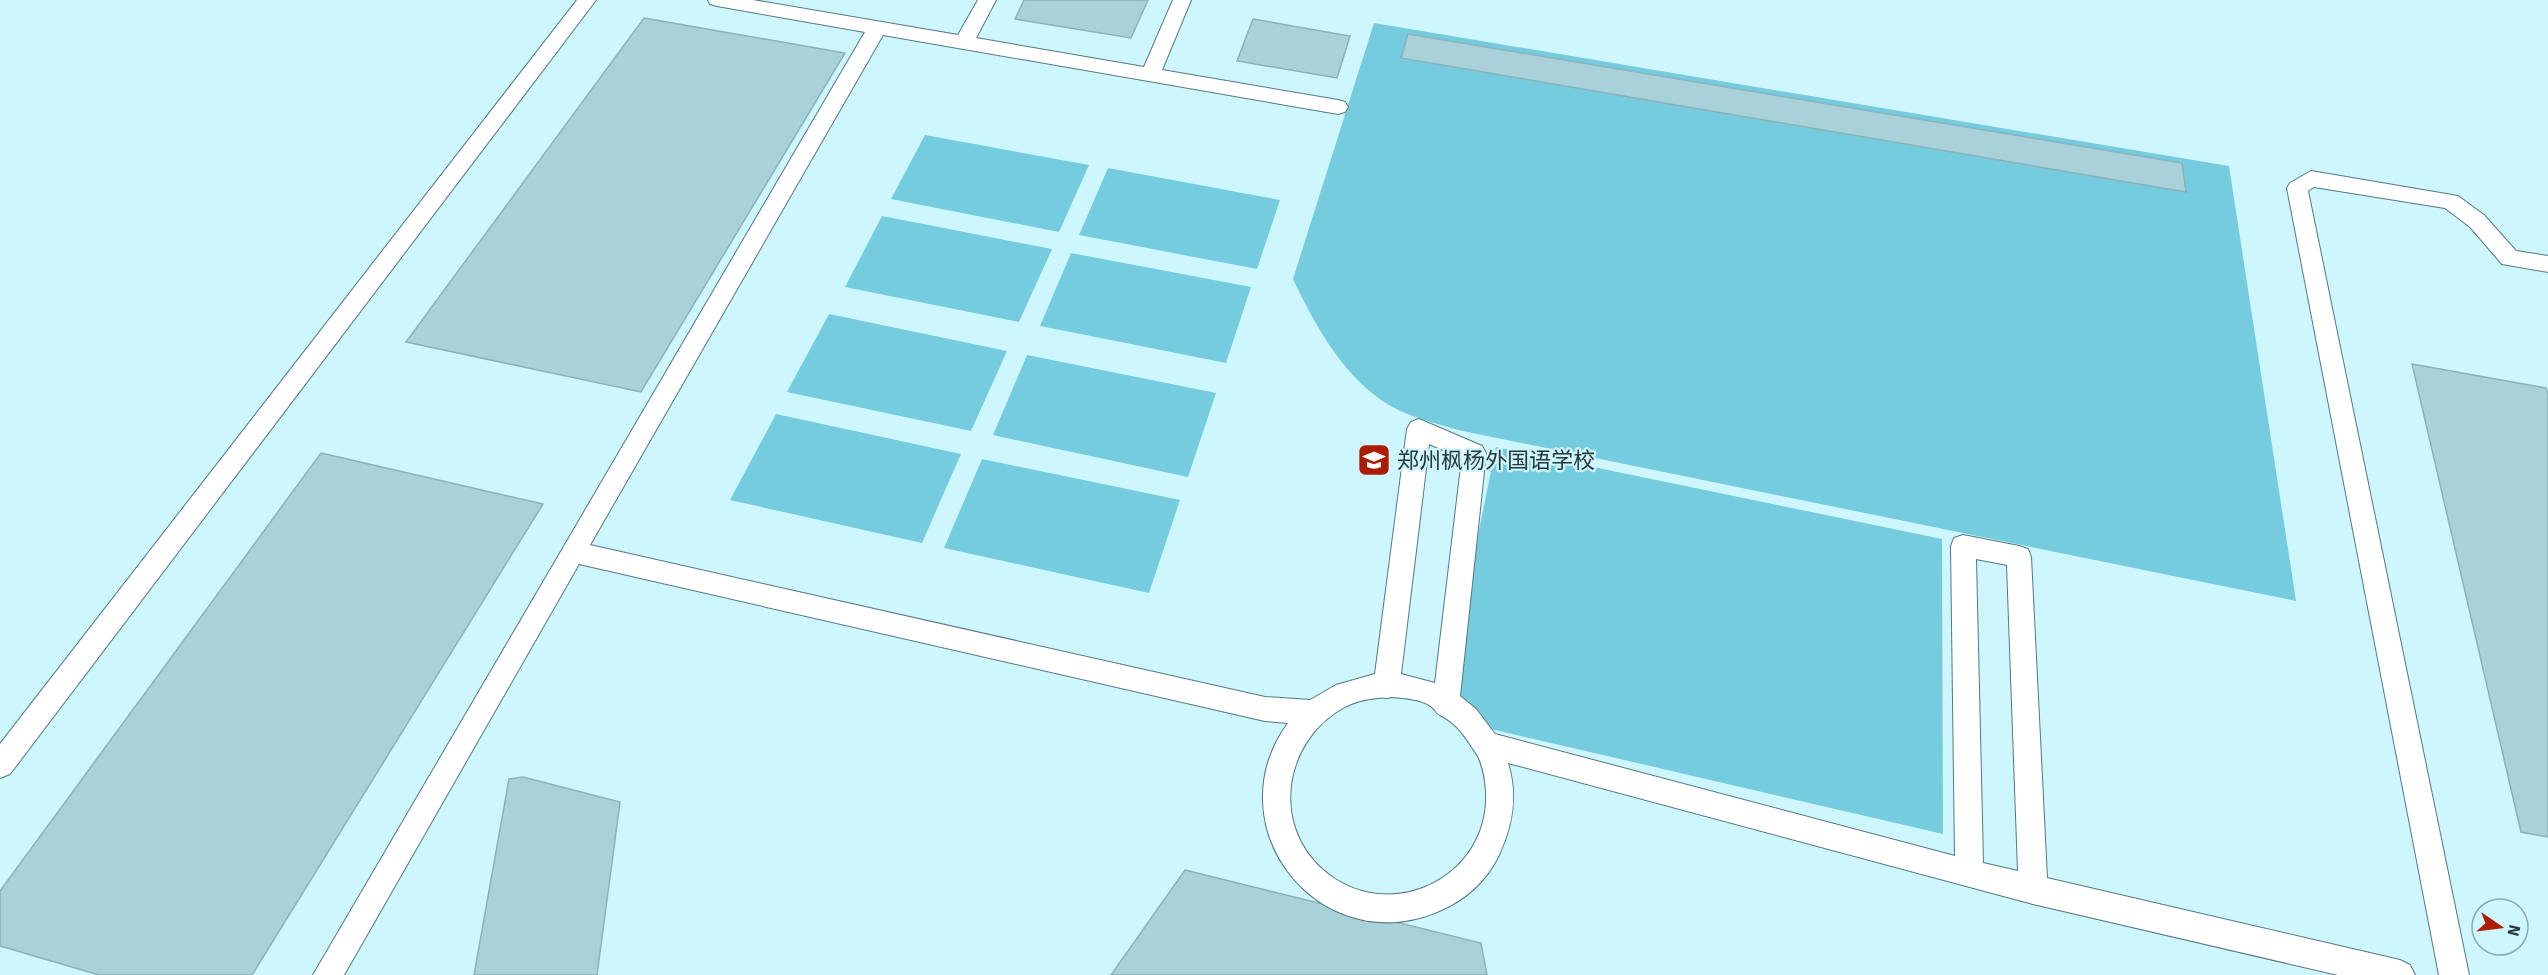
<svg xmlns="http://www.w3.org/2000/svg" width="2548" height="975" font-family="Signika,'Noto Sans SC',sans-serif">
	<rect width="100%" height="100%" fill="#cdf6fe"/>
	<!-- green -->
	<path fill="#75ccde" d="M 1374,23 L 2229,166 L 2296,601 L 1458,430 C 1432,422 1404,416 1381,400 C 1340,371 1314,323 1293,279 Z
		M 925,135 L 1089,165 L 1059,232 L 891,199 Z
		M 1108,168 L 1280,200 L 1257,269 L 1079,235 Z
		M 882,216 L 1052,249 L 1019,322 L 845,287 Z
		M 1071,253 L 1251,287 L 1226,363 L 1040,326 Z
		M 829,314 L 1007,351 L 971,431 L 787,392 Z
		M 1027,355 L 1216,393 L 1188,477 L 993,435 Z
		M 776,414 L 961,454 L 922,543 L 730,500 Z
		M 1496,447 L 1942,539 L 1943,834 L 1491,729 L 1448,682 Z
		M 982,459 L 1180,500 L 1149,593 L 944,548 Z"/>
	<!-- building -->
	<path fill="#a9d1d9" stroke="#8bb1b9" stroke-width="1.5" d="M 1024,0 L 1148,0 L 1131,38 L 1015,19 Z
		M 644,18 L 845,53 L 641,392 L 406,342 Z
		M 1253,19 L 1350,36 L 1337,78 L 1237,61 Z
		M 1408,34 L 2182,163 L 2186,192 L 1401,58 Z
		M 2412,364 L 2546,388 L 2548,394 L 2548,837 L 2521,832 Z
		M 321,453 L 543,504 L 252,975 L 99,975 L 0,946 L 0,891 Z
		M 523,777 L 620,802 L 597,975 L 474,975 L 509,779 Z
		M 1185,870 L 1481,943 L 1487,975 L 1111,975 Z"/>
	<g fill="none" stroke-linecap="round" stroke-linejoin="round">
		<!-- lane casing -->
		<g stroke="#547880" stroke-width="2">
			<path id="lane" d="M 577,0 L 596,0 L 10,774 L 0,778 L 0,744 Z
				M 708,0 L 753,0 L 958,35 L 978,0 L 996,0 L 976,38 L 1144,67 L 1173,0 L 1191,0 L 1162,70 L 1338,100 L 1345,102 L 1348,107 L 1345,112 L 1338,114 L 883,35 L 590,545 L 1265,697 L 1310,700 L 1336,685 L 1375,674 L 1407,429 L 1411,422 L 1419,419 L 1482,446 L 1486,453 L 1460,696 L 1476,709 L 1495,734 L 1955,856 L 1951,546 L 1954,538 L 1963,535 L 2019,546 L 2028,549 L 2031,557 L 2047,878 L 2400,960 L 2410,965 L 2415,975 L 2338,975 L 2033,904 L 1508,763 C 1518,795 1513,825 1499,855 C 1486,882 1464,901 1437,912 C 1319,961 1213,826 1288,723 L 1265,721 L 579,564 L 344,975 L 313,975 L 865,32 L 717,6 L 710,4 ZM 1429,444 L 1462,458 L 1435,683 L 1401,674 ZM 1976,559 L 2007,565 L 2018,871 L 1983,863 ZM 1391,697 C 1403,698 1425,699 1434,709 C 1436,711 1437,714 1440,715 C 1458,724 1465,737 1476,753 C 1483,764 1485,778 1486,792 C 1490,879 1387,927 1322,869 C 1271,823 1284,741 1343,708 C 1354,702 1365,699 1378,698 C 1383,697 1385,699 1391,697 Z
				M 2311,171 L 2458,196 L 2484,215 L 2516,251 L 2548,256 L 2548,272 L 2502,264 L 2470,227 L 2445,208 L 2314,187 L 2308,191 L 2469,975 L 2439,975 L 2287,188 L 2290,183 Z"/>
		</g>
		<!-- lane -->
		<use href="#lane" fill="#fff" fill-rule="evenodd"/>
	</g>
	<!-- icons -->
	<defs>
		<g id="school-square" transform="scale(1.725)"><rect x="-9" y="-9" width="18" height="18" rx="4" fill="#ab1c02" stroke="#cdf6fe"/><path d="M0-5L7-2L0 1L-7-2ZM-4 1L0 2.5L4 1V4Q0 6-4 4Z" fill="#fff"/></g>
	</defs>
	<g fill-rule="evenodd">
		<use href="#school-square" x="1374" y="460"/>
	</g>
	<g text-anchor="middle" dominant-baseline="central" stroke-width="4.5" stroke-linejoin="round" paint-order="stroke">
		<!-- poi labels -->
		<g font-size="22" fill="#27373a" stroke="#cdf6fe" text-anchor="start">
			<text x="1397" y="460">郑州枫杨外国语学校</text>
		</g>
	</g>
	<!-- north arrow -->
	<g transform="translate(2500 927) rotate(104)"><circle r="28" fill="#cdf6fe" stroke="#8baab0" stroke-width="1.5"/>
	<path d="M0-4.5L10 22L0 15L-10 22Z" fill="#ab1c02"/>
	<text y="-9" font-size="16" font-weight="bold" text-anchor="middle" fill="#27373a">N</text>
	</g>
</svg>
